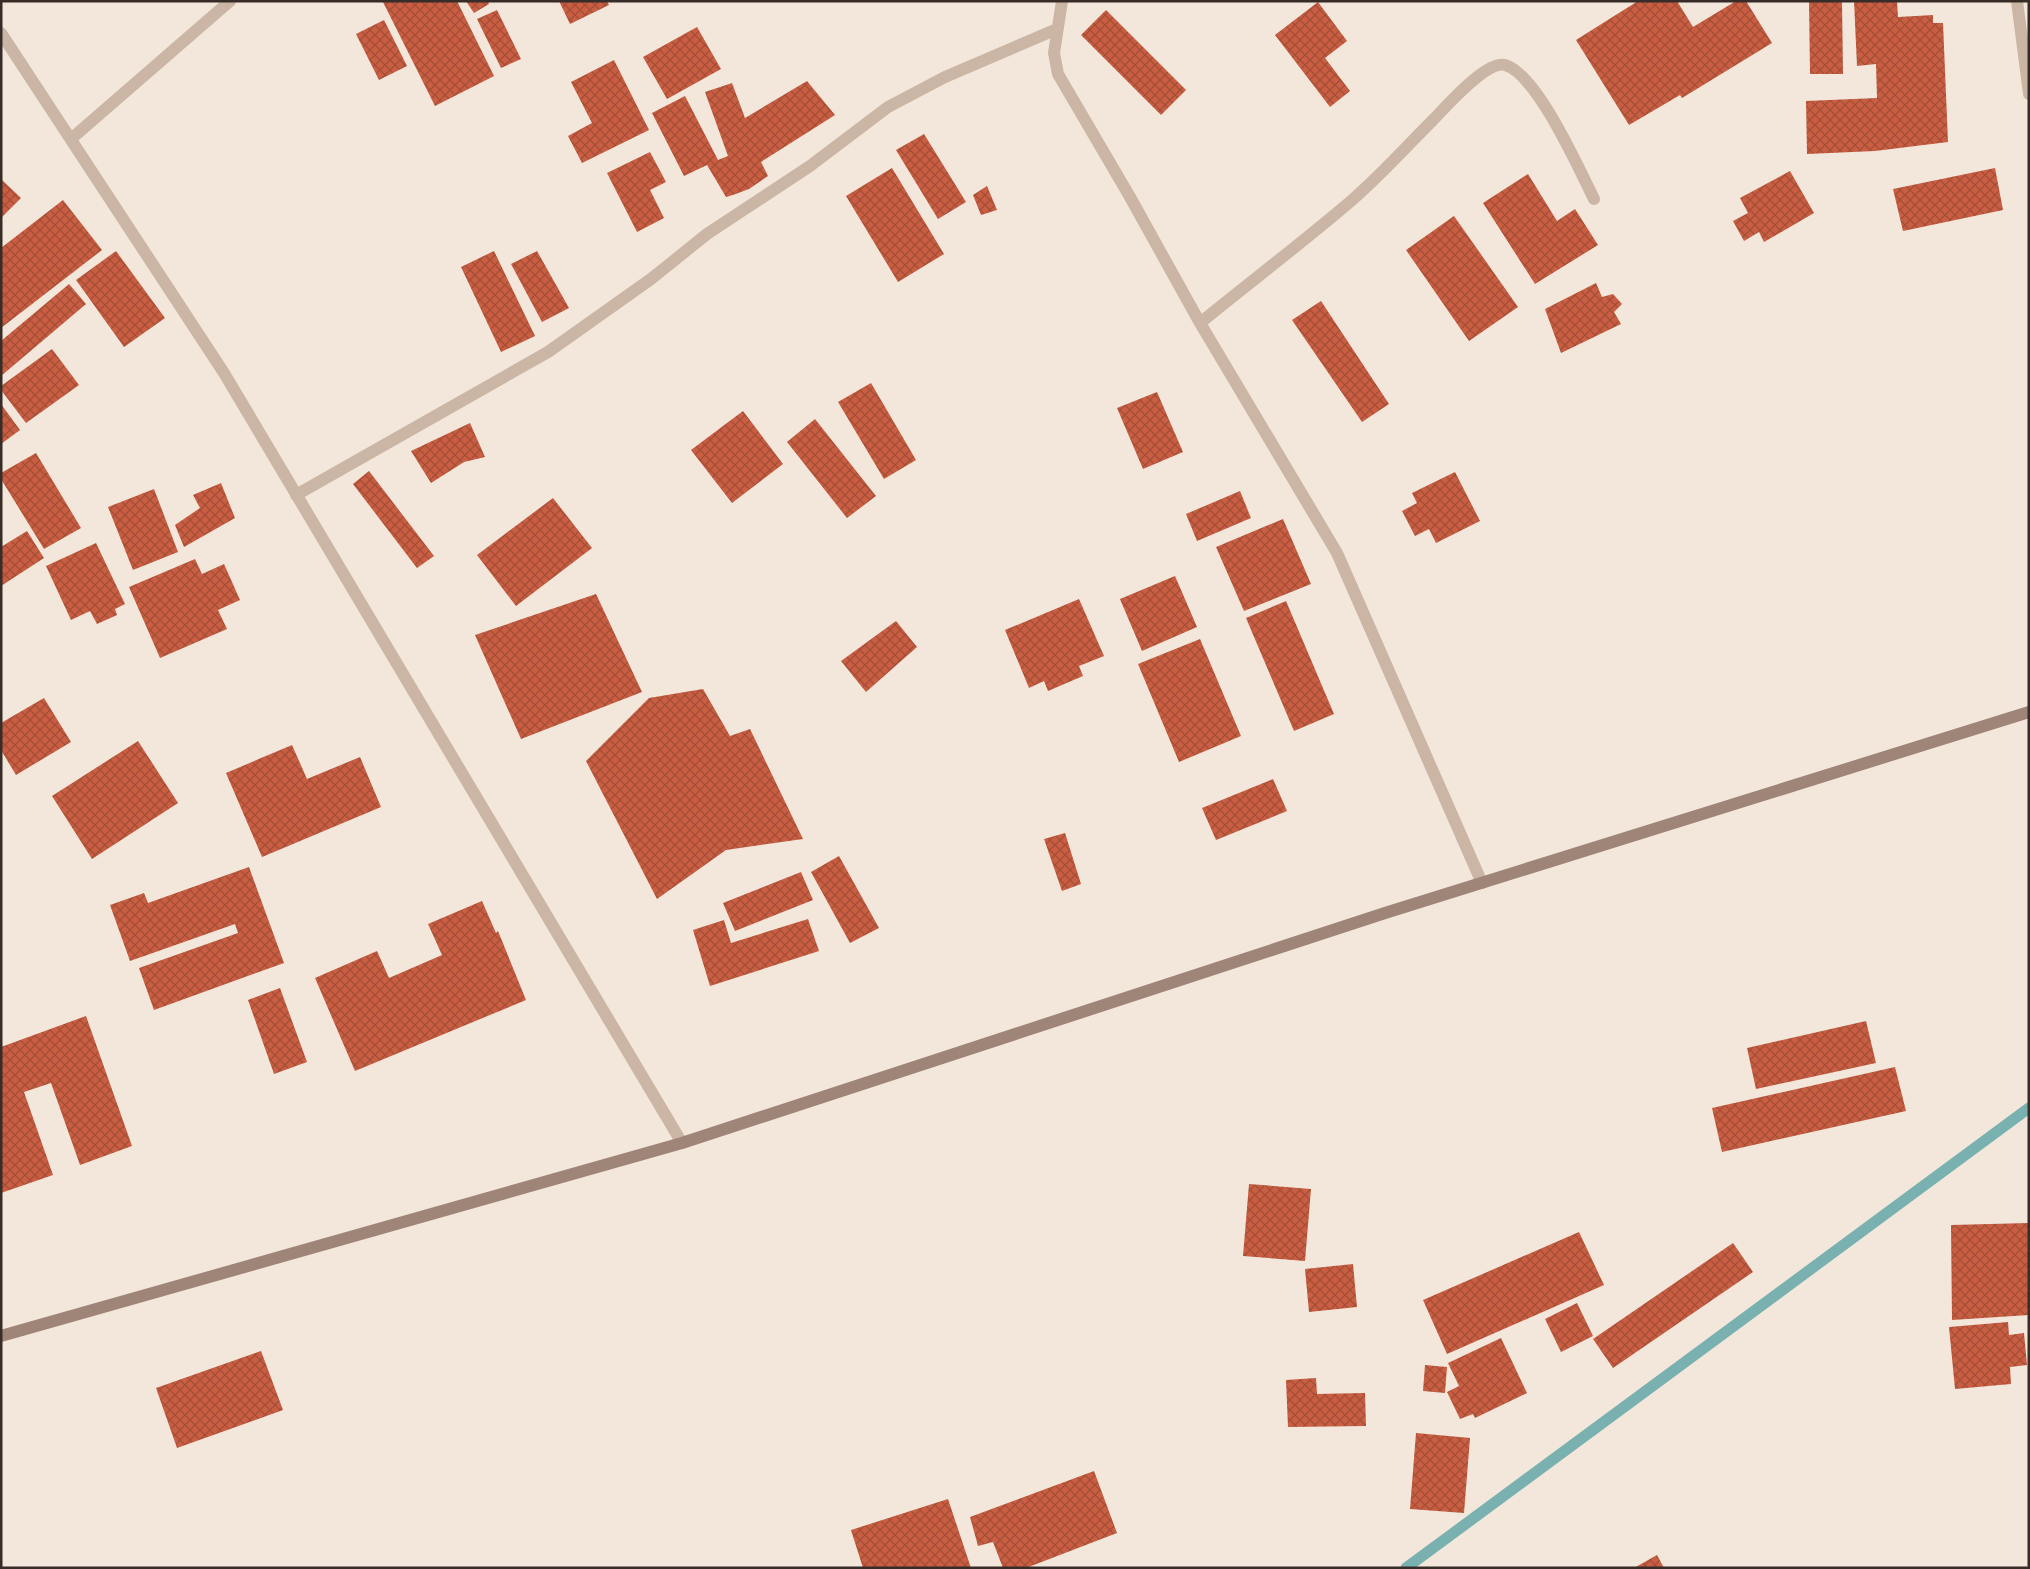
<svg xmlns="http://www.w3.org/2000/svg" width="2030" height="1569" font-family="Poppins,sans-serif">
	<defs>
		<pattern id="building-cross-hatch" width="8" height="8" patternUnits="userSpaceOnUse" patternTransform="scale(1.25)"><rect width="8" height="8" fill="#c95e42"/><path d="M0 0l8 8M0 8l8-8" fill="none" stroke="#a44e37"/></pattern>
	</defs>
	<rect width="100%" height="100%" fill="#f3e7db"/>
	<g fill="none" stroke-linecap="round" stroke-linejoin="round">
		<!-- stream -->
		<path stroke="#79b0b0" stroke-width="11" d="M 1406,1568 L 2029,1108"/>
	</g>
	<!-- building -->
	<path fill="url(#building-cross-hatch)" d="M 385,1 L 457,1 L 494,76 L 435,106 L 383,2 Z
		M 466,1 L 488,1 L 489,4 L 474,13 Z
		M 559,1 L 607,1 L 609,5 L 570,24 Z
		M 1638,1 L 1677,1 L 1693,27 L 1736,1 L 1746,1 L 1772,43 L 1682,98 L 1680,95 L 1629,125 L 1576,40 Z
		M 1809,1 L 1842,1 L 1843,74 L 1810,74 Z
		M 1854,1 L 1897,1 L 1898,17 L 1933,15 L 1933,23 L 1943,23 L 1948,142 L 1875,151 L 1807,154 L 1806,101 L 1877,98 L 1876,64 L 1857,66 Z
		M 1318,2 L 1347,41 L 1325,58 L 1350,91 L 1330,107 L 1275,35 Z
		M 497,10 L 521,59 L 501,68 L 477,19 Z
		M 1106,10 L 1186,90 L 1161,115 L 1081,35 Z
		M 384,20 L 407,66 L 379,80 L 356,34 Z
		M 697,27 L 721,69 L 667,99 L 643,57 Z
		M 614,60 L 649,130 L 582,163 L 568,136 L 592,123 L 571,82 Z
		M 807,81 L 835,115 L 761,162 L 768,176 L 749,189 L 733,195 L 726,197 L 707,165 L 684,176 L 652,113 L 685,96 L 718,160 L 728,156 L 705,92 L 732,83 L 745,118 Z
		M 924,134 L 966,202 L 938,219 L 896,150 Z
		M 650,152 L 666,182 L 650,190 L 664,218 L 637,232 L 607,173 Z
		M 892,168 L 944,254 L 898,282 L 846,196 Z
		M 1995,168 L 2003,210 L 1903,231 L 1893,189 Z
		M 1790,171 L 1814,213 L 1764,242 L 1759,232 L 1744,241 L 1733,221 L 1748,213 L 1740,198 Z
		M 1528,174 L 1557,221 L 1575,209 L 1598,245 L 1535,284 L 1483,203 Z
		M 1,179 L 21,198 L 1,218 Z
		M 987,186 L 997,210 L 981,215 L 973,195 Z
		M 63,200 L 102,250 L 1,328 L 1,248 Z
		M 1454,216 L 1518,307 L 1469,341 L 1406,250 Z
		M 116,251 L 165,318 L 124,347 L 76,280 Z
		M 494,251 L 535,336 L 501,352 L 461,267 Z
		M 537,251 L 569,308 L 542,322 L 511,264 Z
		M 1596,283 L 1602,297 L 1613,294 L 1622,304 L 1614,312 L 1621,324 L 1561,353 L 1545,309 Z
		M 69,284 L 86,304 L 1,376 L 1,341 Z
		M 1321,301 L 1389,404 L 1362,422 L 1292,320 Z
		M 52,349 L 79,385 L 26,423 L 1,390 L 1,386 Z
		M 871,383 L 916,460 L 884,479 L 838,402 Z
		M 1157,392 L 1183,452 L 1143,469 L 1117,408 Z
		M 1,404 L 20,430 L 1,444 Z
		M 743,411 L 783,464 L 732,503 L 691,450 Z
		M 815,419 L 876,496 L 847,518 L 787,442 Z
		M 470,423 L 485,457 L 464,462 L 431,483 L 411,451 Z
		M 36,453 L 81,528 L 44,549 L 1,479 L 1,473 Z
		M 369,471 L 434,556 L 417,568 L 353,484 Z
		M 1455,472 L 1480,521 L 1436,543 L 1429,529 L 1415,536 L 1402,511 L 1417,503 L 1412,493 Z
		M 221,483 L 235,518 L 184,547 L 175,525 L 200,508 L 193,495 Z
		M 154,489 L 178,552 L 133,570 L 108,507 Z
		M 1240,491 L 1251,518 L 1197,541 L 1186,514 Z
		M 553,498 L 592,548 L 516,606 L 477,555 Z
		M 1283,519 L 1311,584 L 1244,611 L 1216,547 Z
		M 27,531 L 44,558 L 1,586 L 1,547 Z
		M 96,543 L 125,604 L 115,609 L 117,615 L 97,624 L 90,611 L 71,620 L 46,566 Z
		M 195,559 L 202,574 L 224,564 L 240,600 L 218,610 L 227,629 L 160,658 L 129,587 Z
		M 1175,576 L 1197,627 L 1142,651 L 1120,599 Z
		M 596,594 L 642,692 L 521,739 L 475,635 Z
		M 1079,599 L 1104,656 L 1079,666 L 1083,676 L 1048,691 L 1044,681 L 1029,688 L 1005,630 Z
		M 1286,601 L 1334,714 L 1294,731 L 1246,618 Z
		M 896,621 L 917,647 L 866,692 L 841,661 Z
		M 1200,639 L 1241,736 L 1179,762 L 1138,664 Z
		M 703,689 L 730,736 L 750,729 L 803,839 L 726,850 L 657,899 L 586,761 L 649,698 Z
		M 44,698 L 71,742 L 16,775 L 1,750 L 1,723 Z
		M 138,741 L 178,803 L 92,859 L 52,796 Z
		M 292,745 L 307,779 L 360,757 L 381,807 L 262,857 L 226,773 Z
		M 1273,779 L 1287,811 L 1216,840 L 1202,808 Z
		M 1065,833 L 1081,884 L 1062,891 L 1044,839 Z
		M 839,856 L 879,928 L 850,943 L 811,872 Z
		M 249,867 L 284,963 L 154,1010 L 139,968 L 238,933 L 235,924 L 130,961 L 110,905 L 144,893 L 148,903 Z
		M 801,872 L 813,900 L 735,931 L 723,903 Z
		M 482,901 L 496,933 L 498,931 L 526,1000 L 355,1071 L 315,978 L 377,951 L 389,978 L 442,955 L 428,924 Z
		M 808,919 L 819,951 L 710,986 L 693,930 L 724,920 L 731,943 Z
		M 280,988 L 307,1062 L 274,1074 L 248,1000 Z
		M 86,1016 L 132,1146 L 80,1165 L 51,1083 L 24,1092 L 53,1175 L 1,1193 L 1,1047 Z
		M 1866,1021 L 1876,1063 L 1756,1089 L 1747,1048 Z
		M 1895,1067 L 1906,1111 L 1722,1152 L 1712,1108 Z
		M 1249,1184 L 1311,1189 L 1305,1261 L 1243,1256 Z
		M 2029,1223 L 2029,1315 L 1952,1320 L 1951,1225 Z
		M 1579,1232 L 1604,1285 L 1447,1354 L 1423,1300 Z
		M 1733,1243 L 1753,1272 L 1613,1368 L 1593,1339 Z
		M 1353,1264 L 1357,1307 L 1309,1312 L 1305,1269 Z
		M 1577,1303 L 1593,1336 L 1561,1352 L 1545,1319 Z
		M 2008,1322 L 2009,1335 L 2024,1333 L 2027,1365 L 2010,1367 L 2011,1384 L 1955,1389 L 1949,1327 Z
		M 1501,1338 L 1527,1393 L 1475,1418 L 1473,1414 L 1460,1419 L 1447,1392 L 1459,1386 L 1448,1363 Z
		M 261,1351 L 283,1410 L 177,1448 L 156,1388 Z
		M 1425,1365 L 1447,1367 L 1445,1393 L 1423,1391 Z
		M 1316,1378 L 1317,1394 L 1365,1393 L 1366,1426 L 1288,1427 L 1286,1380 Z
		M 1416,1433 L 1470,1438 L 1464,1513 L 1410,1509 Z
		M 1094,1471 L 1117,1533 L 1026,1568 L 1003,1568 L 993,1542 L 978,1546 L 970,1517 Z
		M 948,1499 L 971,1568 L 863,1568 L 851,1530 Z
		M 1657,1555 L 1664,1568 L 1634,1568 Z"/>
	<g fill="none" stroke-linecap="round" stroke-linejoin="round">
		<!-- street -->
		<path stroke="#cbb6a6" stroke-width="12" d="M 1062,1 L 1054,53 L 1058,74 L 1130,197 L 1200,323 L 1337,553 L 1482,883
			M 2017,1 L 2029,94
			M 1,33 L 224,373 L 682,1143
			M 71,139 L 230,1
			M 1200,323 C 1250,282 1302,243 1351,201 C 1379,177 1405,148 1432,121 C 1445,108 1486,60 1505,65 C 1537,74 1579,169 1594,199
			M 296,495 L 548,352 L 651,279 L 707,234 L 810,166 L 888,107 L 945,77 L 1057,29"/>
		<!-- secondary -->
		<path stroke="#9f8478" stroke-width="12" d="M 1,1336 L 682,1143 L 1385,913 L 2029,712"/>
	</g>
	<!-- border -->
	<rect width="2030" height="1569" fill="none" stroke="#372c27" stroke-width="5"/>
</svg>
